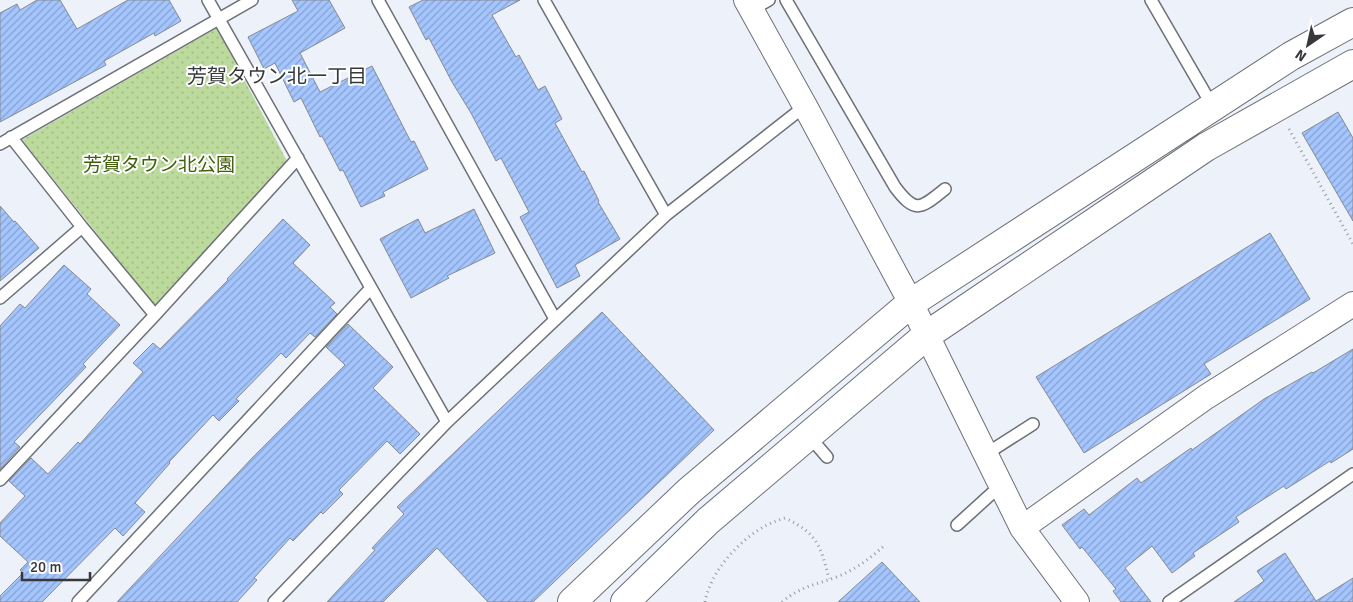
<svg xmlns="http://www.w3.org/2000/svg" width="1353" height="602" font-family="Signika,'Noto Sans JP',sans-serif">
	<defs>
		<pattern id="grass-dots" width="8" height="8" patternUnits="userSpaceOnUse" patternTransform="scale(1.25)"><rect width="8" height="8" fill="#bbda9b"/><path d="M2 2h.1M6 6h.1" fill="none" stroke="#a1bc86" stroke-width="1.8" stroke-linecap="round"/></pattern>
		<pattern id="building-hatch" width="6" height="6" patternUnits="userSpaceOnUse" patternTransform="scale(1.25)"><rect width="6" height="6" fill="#a4c5fe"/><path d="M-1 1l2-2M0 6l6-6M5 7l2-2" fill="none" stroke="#86a1cf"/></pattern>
	</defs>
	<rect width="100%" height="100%" fill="#edf1f9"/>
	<!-- grass -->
	<path fill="url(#grass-dots)" d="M 217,28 L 287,161 L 155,306 L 22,140 Z"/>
	<!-- building -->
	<path fill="url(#building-hatch)" stroke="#868a91" d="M 37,0 L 60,0 L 77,29 L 128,0 L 169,0 L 181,21 L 155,36 L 154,33 L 104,61 L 106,65 L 0,122 L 0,13 L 17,4 L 20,10 Z
		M 292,0 L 329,0 L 345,28 L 300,53 L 320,92 L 372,66 L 411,142 L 414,141 L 428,169 L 383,192 L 385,196 L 361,207 L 343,170 L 340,171 L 322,136 L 320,137 L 301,98 L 294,102 L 275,63 L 264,69 L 248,37 L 298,11 Z
		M 423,0 L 520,0 L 492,15 L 516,57 L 519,55 L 538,90 L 545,86 L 562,119 L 555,123 L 582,172 L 584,171 L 599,201 L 598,202 L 620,239 L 575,265 L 580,276 L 557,288 L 520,217 L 529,212 L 501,158 L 496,161 L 471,113 L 452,82 L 429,38 L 426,40 L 409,7 Z
		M 1338,112 L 1353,138 L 1353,221 L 1302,133 Z
		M 0,206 L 14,222 L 15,221 L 39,248 L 0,281 Z
		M 474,209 L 495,253 L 447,276 L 449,278 L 411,298 L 380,239 L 418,219 L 425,233 Z
		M 283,219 L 310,245 L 293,263 L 335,303 L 330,307 L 337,314 L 315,337 L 310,333 L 286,358 L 281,353 L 236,399 L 239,401 L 219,421 L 213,415 L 169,462 L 170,463 L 135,503 L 145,512 L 123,536 L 115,528 L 42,602 L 0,602 L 0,596 L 23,573 L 20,570 L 28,562 L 0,536 L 0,523 L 25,496 L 9,481 L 31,458 L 48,474 L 78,442 L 80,444 L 143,372 L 133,363 L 153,343 L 160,349 L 228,280 L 227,279 Z
		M 1270,233 L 1310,299 L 1204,364 L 1211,374 L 1084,453 L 1036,377 Z
		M 64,265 L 91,289 L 87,294 L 120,325 L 83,364 L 86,367 L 14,442 L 20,447 L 0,469 L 0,326 L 20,304 L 25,308 Z
		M 602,312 L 714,430 L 533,602 L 488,602 L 437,548 L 383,602 L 327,602 L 375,550 L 372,548 L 404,514 L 397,507 Z
		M 348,324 L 393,367 L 373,388 L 420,434 L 400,454 L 387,441 L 339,490 L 343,494 L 323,514 L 321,512 L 293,541 L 290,538 L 254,578 L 257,580 L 237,602 L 117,602 L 253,457 L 345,365 L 326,347 Z
		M 1353,349 L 1353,449 L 1331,463 L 1330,461 L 1286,489 L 1284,486 L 1236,517 L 1239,522 L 1193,553 L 1195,556 L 1172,573 L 1152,546 L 1125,568 L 1151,602 L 1121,602 L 1113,591 L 1116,589 L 1082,547 L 1080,549 L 1062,525 L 1084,509 L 1089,515 L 1137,478 L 1141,483 L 1191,448 L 1192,450 L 1264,399 L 1312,372 L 1313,373 Z
		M 1285,553 L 1316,601 L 1353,578 L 1353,602 L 1234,602 L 1264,581 L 1257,571 Z
		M 882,562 L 920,602 L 838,602 Z"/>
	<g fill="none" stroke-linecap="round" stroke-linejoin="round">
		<!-- service casing -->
		<g stroke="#6c7077" stroke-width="14">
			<path id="service" d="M 208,0 L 447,422
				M 378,0 L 555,319
				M 544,0 L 666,215
				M 786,0 L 895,187 C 916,215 921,208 945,189
				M 1151,0 L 1213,107
				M 751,10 L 769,0
				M 11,137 L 82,227 L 155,315
				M 0,144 L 252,0
				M 0,298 L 82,227
				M 809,436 L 827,457
				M 986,454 L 1033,424
				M 0,480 L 155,315 L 298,158
				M 957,525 L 1001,485
				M 78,602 L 371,288
				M 274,602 L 447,422 L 666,215 L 805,106
				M 1169,602 L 1353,474"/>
		</g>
		<!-- minor casing -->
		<g stroke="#6c7077" stroke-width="26">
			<path id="minor" d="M 746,0 L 805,106 L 911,303 L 1022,528 L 1077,602
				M 1022,528 L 1206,397 L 1353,304"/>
		</g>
		<!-- tertiary casing -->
		<g stroke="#6c7077" stroke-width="30">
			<path id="tertiary" d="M 572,602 L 689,491 L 911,303 L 1291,56 L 1353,22
				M 625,602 L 708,521 L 927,335 L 1206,147 L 1353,64"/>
		</g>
		<!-- path -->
		<path stroke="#979aa0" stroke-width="3" stroke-dasharray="1 4" stroke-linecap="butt" d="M 1289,129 L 1353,244
			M 705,602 C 710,572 740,539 767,525 C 773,522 779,520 785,518 C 817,533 821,546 829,579
			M 782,602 C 802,585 817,585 839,576 C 856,569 872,557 885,545"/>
		<!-- service -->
		<use href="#service" stroke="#fff" stroke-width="11"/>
		<!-- minor -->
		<use href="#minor" stroke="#fff" stroke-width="24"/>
		<!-- tertiary -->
		<use href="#tertiary" stroke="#fff" stroke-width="28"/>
	</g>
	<g text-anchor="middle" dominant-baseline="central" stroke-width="4" stroke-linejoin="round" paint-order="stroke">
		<!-- park labels -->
		<g font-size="19" fill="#40600c" stroke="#fefefe">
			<text x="159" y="165">芳賀タウン北公園</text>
		</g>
		<!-- neighbourhood labels -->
		<g font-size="20" fill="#36383b" stroke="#fefefe">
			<text x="277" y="76">芳賀タウン北一丁目</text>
		</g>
	</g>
	<!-- north arrow -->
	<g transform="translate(1308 45) rotate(214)" stroke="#fefefe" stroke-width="4" paint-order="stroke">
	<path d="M0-4L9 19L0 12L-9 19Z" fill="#36383b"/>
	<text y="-8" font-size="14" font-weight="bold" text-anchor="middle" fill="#36383b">N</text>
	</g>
	<!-- scale -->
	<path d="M22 572v8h68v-8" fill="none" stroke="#36383b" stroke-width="2.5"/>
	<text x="30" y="572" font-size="15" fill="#36383b" stroke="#fefefe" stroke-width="4" paint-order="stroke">20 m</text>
</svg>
